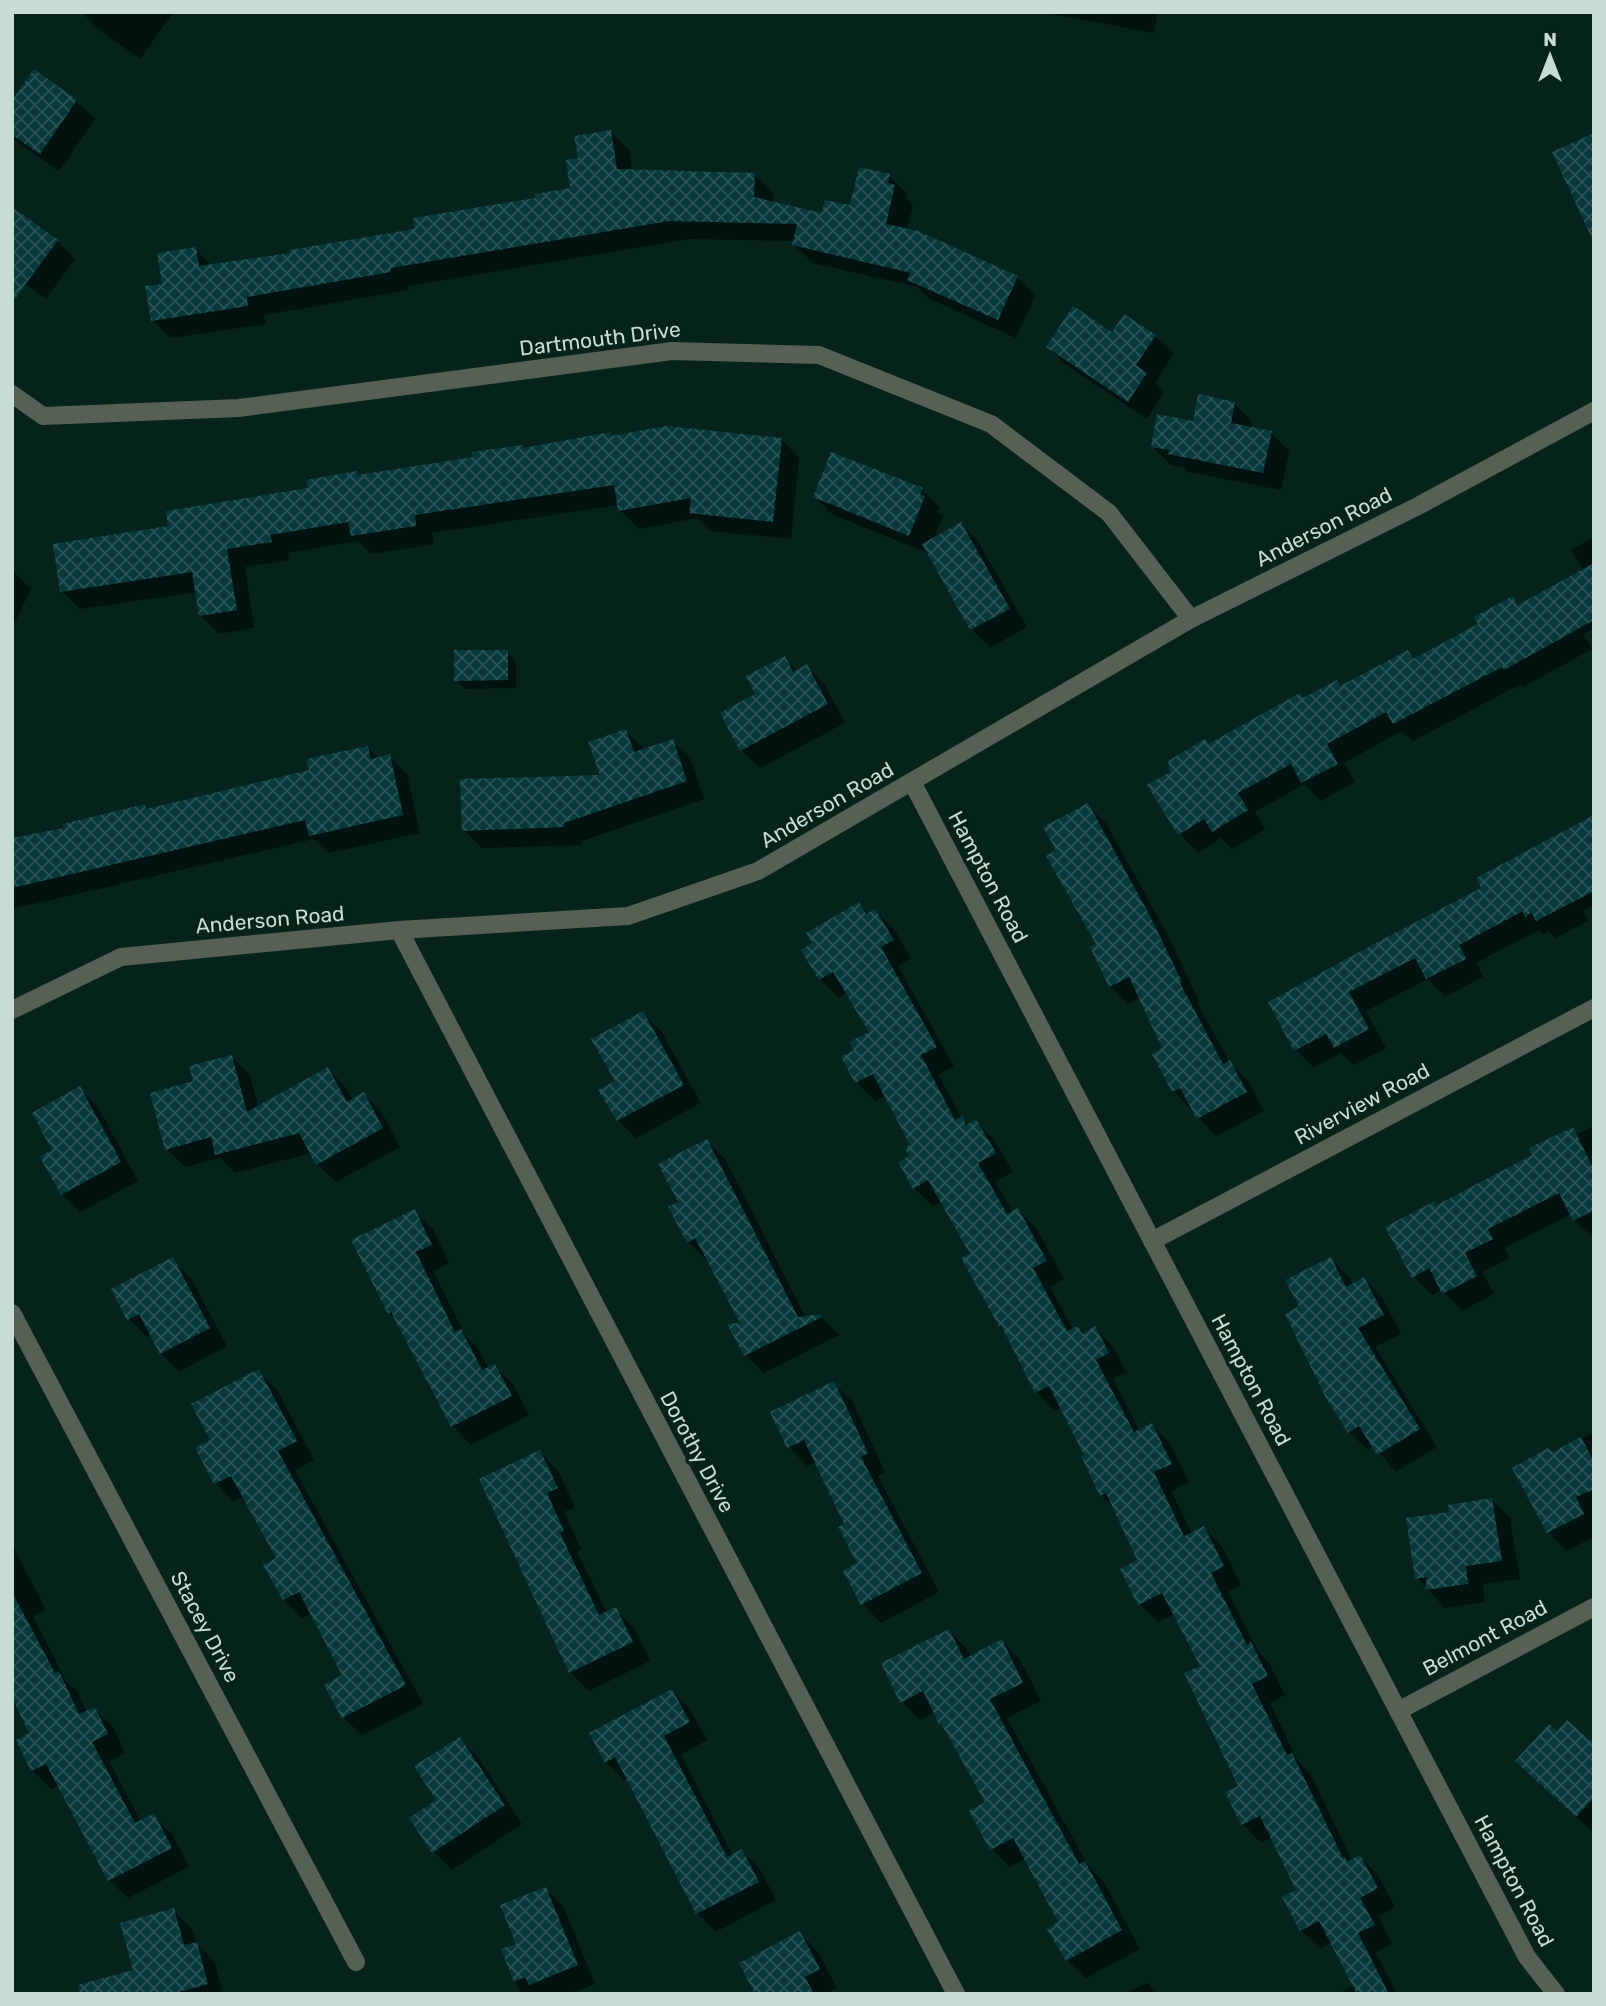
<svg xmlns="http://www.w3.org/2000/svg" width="1606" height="2006" font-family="Rubik,sans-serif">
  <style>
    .shadow { fill: #0007 }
    .building { fill: url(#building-cross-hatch) }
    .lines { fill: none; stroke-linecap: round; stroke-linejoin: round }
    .minor { stroke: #566054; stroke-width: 18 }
    .labels { text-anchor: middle; stroke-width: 7; stroke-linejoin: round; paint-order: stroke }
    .street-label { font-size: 21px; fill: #c7dcd4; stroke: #05231b }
  </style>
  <defs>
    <pattern id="building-cross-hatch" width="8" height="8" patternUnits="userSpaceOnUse" patternTransform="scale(1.75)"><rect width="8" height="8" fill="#07383c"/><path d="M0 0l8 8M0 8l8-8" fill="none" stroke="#2a5457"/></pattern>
  </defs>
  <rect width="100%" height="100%" fill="#05231b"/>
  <path class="shadow" d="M 82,12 L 174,12 L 140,59 L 98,29 Z
    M 1042,12 L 1158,12 L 1154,33 Z
    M 34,72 L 76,101 L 95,119 L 59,171 L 12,138 L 12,103 Z
    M 611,132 L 629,150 L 632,171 L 754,175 L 773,193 L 772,203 L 823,215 L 852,207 L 889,176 L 907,194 L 906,198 L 913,205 L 907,230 L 1017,277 L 1035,296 L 1016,338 L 928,298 L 917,287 L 813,263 L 794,245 L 795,241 L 689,239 L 408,286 L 409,290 L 264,315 L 266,324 L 171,338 L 152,320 L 164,285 L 195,249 L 212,266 L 292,254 L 416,230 L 537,200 L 572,190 L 580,160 Z
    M 57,241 L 75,259 L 46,299 L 12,274 Z
    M 1112,335 L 1155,336 L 1173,354 L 1155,383 L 1164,392 L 1147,419 L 1066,365 L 1048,347 Z
    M 1234,403 L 1252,422 L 1251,429 L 1271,433 L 1289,451 L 1281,490 L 1188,472 L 1183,467 L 1171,465 L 1152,446 Z
    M 610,434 L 614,437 L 781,439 L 799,458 L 791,539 L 710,531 L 697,518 L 639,529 L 620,510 L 619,505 L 432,533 L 434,544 L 371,554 L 358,541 L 288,553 L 289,560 L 245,567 L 254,628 L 219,634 L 200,615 L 197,592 L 80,609 L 62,591 L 170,528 L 310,490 L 357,473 L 360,476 L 475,459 L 522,447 L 525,450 Z
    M 922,490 L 940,508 L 938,512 L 943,516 L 933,540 L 961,524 L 979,543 L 1027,627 L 990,648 L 972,629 L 930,554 L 833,515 L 815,497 Z
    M 1594,537 L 1594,628 L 1583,634 L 1592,649 L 1523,687 L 1521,684 L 1413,741 L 1402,731 L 1344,763 L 1355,782 L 1321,801 L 1305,784 L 1255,812 L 1265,829 L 1232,849 L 1221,838 L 1198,853 L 1180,834 L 1150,786 L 1209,745 L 1336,682 L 1342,687 L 1408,652 L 1415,660 L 1480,625 L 1513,598 L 1521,606 L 1584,571 L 1571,550 Z
    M 12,570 L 31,589 L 12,628 Z
    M 507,652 L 516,661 L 516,688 L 465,689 L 456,680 Z
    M 784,658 L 798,671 L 807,667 L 825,685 L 845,723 L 760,768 L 741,750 L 757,695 Z
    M 626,731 L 644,749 L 672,741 L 691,760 L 704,799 L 582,841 L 582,845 L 482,848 L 464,830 L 602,776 Z
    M 368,748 L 379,759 L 389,756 L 407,774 L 420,833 L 328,853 L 314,839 L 12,909 L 12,840 L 66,829 L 145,806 L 148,810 L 311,772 Z
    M 1087,805 L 1106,823 L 1167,934 L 1199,1001 L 1197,1002 L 1230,1063 L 1248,1081 L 1264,1111 L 1216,1136 L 1174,1091 L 1165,1049 L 1141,998 L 1128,1004 L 1110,986 L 1099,945 L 1059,851 Z
    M 1594,816 L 1594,905 L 1583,910 L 1588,921 L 1555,938 L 1548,931 L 1544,935 L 1539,930 L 1476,963 L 1483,977 L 1445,997 L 1428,979 L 1366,1011 L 1386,1048 L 1354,1065 L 1341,1053 L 1314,1068 L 1295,1049 L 1270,1003 L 1484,889 Z
    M 859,905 L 869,915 L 875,911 L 894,929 L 911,958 L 898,966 L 954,1066 L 938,1074 L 962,1119 L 969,1126 L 976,1121 L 994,1140 L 1013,1172 L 995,1181 L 1013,1213 L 1018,1210 L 1036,1228 L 1064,1279 L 1050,1287 L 1073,1330 L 1077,1328 L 1084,1334 L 1095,1328 L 1113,1347 L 1126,1372 L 1113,1379 L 1140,1431 L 1152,1425 L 1170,1443 L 1189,1482 L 1171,1491 L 1192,1534 L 1204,1528 L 1222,1546 L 1241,1585 L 1228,1592 L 1258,1651 L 1269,1663 L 1285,1695 L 1270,1703 L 1297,1760 L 1310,1773 L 1352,1861 L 1360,1857 L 1378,1875 L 1395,1907 L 1378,1916 L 1392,1944 L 1375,1952 L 1397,1994 L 1338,1994 L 1354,1985 L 1332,1942 L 1320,1949 L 1301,1930 L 1298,1891 L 1273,1837 L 1261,1843 L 1243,1824 L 1228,1793 L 1241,1787 L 1202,1667 L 1175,1614 L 1158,1622 L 1139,1604 L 1140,1560 L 1116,1510 L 1101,1495 L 1086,1456 L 1062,1407 L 1055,1411 L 1037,1392 L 1005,1330 L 1000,1325 L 972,1254 L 942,1201 L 933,1206 L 914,1188 L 913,1146 L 886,1095 L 875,1101 L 856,1082 L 843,1057 L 856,1051 L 872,1033 L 847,992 L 839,998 L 820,979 L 803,951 Z
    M 642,1013 L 661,1031 L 701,1103 L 636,1138 L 618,1120 L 617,1082 Z
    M 232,1057 L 250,1075 L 258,1107 L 328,1069 L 346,1088 L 353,1100 L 364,1094 L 382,1113 L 400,1147 L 336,1182 L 317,1164 L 312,1153 L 235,1173 L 220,1158 L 185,1167 L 167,1149 L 195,1083 Z
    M 80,1089 L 98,1107 L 138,1181 L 80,1212 L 62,1194 L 55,1151 Z
    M 1594,1126 L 1594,1238 L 1574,1220 L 1571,1214 L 1505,1248 L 1510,1258 L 1482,1272 L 1494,1294 L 1462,1311 L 1442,1289 L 1432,1295 L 1414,1277 L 1434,1203 L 1438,1207 L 1535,1156 L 1572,1129 L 1577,1134 Z
    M 707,1141 L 725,1159 L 806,1318 L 820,1316 L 839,1335 L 764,1373 L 746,1355 L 743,1324 L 708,1259 L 706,1260 L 688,1242 L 681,1203 Z
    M 414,1211 L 433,1229 L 449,1263 L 433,1271 L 465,1335 L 479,1349 L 489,1369 L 494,1366 L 513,1384 L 529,1415 L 471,1445 L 453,1426 L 399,1322 L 389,1313 Z
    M 1331,1259 L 1349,1277 L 1353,1285 L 1364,1279 L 1382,1297 L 1401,1334 L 1375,1347 L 1437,1447 L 1396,1472 L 1374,1446 L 1368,1450 L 1349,1432 L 1301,1307 Z
    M 172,1260 L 191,1278 L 227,1346 L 179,1372 L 161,1353 L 152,1335 L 147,1337 L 129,1319 Z
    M 258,1371 L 277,1390 L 314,1460 L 295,1470 L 423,1704 L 362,1735 L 343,1717 L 345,1676 L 312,1613 L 302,1618 L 284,1599 L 278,1558 L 244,1496 L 234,1502 L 216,1483 L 198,1449 L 212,1441 Z
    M 833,1383 L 852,1401 L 885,1472 L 878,1476 L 939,1592 L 881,1623 L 863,1604 L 845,1571 L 859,1564 L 846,1525 L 816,1462 L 807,1466 L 789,1447 L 772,1413 Z
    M 1594,1432 L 1594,1537 L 1566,1551 L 1548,1532 L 1553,1454 Z
    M 540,1452 L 558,1471 L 575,1507 L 564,1512 L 581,1549 L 577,1552 L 607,1613 L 615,1609 L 634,1628 L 650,1661 L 589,1691 L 570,1672 L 481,1480 Z
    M 1492,1500 L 1510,1518 L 1520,1579 L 1483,1584 L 1485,1602 L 1445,1608 L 1417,1578 L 1451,1513 Z
    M 12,1544 L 46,1610 L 33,1616 L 66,1681 L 77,1691 L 87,1713 L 95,1709 L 113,1727 L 125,1753 L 109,1761 L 141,1822 L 153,1816 L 172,1834 L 189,1867 L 128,1898 L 109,1880 L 59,1785 L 51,1789 L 32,1770 L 32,1734 L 12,1693 Z
    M 949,1631 L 967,1649 L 971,1657 L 1002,1641 L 1020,1660 L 1041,1701 L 1007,1718 L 1087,1864 L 1103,1881 L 1140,1949 L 1086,1978 L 1067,1960 L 1060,1923 L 1026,1858 L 1010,1867 L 992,1849 L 987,1803 L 947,1729 L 935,1712 L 920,1720 L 902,1701 Z
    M 672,1691 L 690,1709 L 707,1740 L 681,1755 L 733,1856 L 742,1851 L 760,1869 L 776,1900 L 716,1932 L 697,1913 L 628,1778 L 624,1780 L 606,1762 Z
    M 1557,1733 L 1594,1746 L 1594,1833 L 1535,1779 Z
    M 460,1739 L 478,1757 L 522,1824 L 452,1870 L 433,1851 L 439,1801 Z
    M 546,1889 L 564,1908 L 595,1984 L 570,1994 L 524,1994 L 519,1989 L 503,1950 L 518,1945 Z
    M 173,1910 L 192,1929 L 196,1943 L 215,1962 L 223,1994 L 119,1994 Z
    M 800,1933 L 818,1952 L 837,1988 L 826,1994 L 757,1994 Z
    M 1148,1983 L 1159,1994 L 1124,1994 Z"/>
  <path class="building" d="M 34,69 L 77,100 L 40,154 L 12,135 L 12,100 Z
    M 611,130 L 617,169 L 755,173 L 754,197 L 822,213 L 825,200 L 850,205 L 859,167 L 890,174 L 888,183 L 895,185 L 886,224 L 918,231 L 1018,276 L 998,320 L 907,280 L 911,273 L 792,245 L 797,224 L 669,221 L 391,268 L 391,272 L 247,297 L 248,306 L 151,321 L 145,286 L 162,284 L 157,253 L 196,247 L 199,266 L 290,253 L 290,250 L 414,229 L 413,218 L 535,198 L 535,194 L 570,188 L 566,160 L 578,158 L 574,136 Z
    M 1594,133 L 1594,243 L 1552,152 Z
    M 12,207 L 58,240 L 12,303 Z
    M 1073,306 L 1112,332 L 1124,314 L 1156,335 L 1136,365 L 1147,373 L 1128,402 L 1046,347 Z
    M 1198,394 L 1235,402 L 1231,423 L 1272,431 L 1263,473 L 1168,454 L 1169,450 L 1151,447 L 1157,414 L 1193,421 Z
    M 666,426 L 782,438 L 773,522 L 689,513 L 691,498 L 618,511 L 614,485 L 415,515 L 416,526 L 351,536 L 348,522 L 270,535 L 272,542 L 227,549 L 237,610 L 199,616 L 192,572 L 60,592 L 53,544 L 168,526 L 166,511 L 308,488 L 306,480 L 357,471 L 358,475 L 473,457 L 472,452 L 523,445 L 523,448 L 611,432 L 611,436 Z
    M 831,452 L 923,488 L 920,494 L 925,496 L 909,536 L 813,497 Z
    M 961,522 L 1010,609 L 970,630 L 922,544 Z
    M 1594,563 L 1594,620 L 1504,670 L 1502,667 L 1393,724 L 1386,712 L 1327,744 L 1338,764 L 1301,783 L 1291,764 L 1238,793 L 1248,810 L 1212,832 L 1204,819 L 1178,835 L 1147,785 L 1170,772 L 1168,761 L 1205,739 L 1208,744 L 1300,693 L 1303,698 L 1337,680 L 1340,686 L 1408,650 L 1413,659 L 1478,624 L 1474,617 L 1513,596 L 1518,605 Z
    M 454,650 L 508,650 L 508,680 L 454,681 Z
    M 785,656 L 793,672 L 807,664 L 828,704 L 740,751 L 720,713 L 755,694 L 746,676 Z
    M 626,729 L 634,752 L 673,739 L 687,781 L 564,823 L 564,827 L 462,831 L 460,779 L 600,775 L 588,742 Z
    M 368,746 L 371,759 L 390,754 L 403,815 L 309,836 L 305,820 L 12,888 L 12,838 L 64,828 L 63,824 L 145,804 L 146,809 L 309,770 L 306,759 Z
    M 1088,803 L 1149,914 L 1182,982 L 1180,983 L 1223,1064 L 1230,1060 L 1247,1092 L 1197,1119 L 1180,1088 L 1172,1092 L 1152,1054 L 1162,1048 L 1129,977 L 1109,987 L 1090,947 L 1096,944 L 1046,856 L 1056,850 L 1043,827 Z
    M 1594,815 L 1594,891 L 1536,921 L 1531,912 L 1525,918 L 1523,911 L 1459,945 L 1466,959 L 1426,979 L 1415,958 L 1349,992 L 1369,1029 L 1334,1048 L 1326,1034 L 1294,1051 L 1268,1002 L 1372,945 L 1481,888 L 1476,878 Z
    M 859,902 L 866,914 L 875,909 L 894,940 L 881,947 L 937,1047 L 921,1055 L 955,1120 L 962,1116 L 966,1125 L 976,1119 L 996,1153 L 978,1163 L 1007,1214 L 1018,1208 L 1047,1261 L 1033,1268 L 1067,1331 L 1078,1326 L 1082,1334 L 1095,1326 L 1109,1353 L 1096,1360 L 1134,1432 L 1152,1423 L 1172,1464 L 1154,1472 L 1184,1536 L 1204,1526 L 1224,1566 L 1211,1573 L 1247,1645 L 1251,1642 L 1268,1676 L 1252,1684 L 1287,1755 L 1292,1753 L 1343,1858 L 1345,1857 L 1347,1862 L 1360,1855 L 1378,1888 L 1360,1898 L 1375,1925 L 1358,1933 L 1389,1994 L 1357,1994 L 1319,1921 L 1300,1931 L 1282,1897 L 1296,1890 L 1260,1816 L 1241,1825 L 1225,1792 L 1238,1786 L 1184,1673 L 1200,1666 L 1162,1593 L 1138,1605 L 1120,1569 L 1137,1560 L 1106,1493 L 1100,1496 L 1081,1456 L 1084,1455 L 1049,1386 L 1035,1393 L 1001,1325 L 999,1326 L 961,1258 L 970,1254 L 928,1180 L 913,1189 L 898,1162 L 909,1156 L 905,1148 L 910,1145 L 873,1074 L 855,1083 L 841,1057 L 854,1050 L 849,1042 L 869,1032 L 833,972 L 819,980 L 801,950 L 812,943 L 806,933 Z
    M 643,1011 L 684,1085 L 617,1121 L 598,1090 L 615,1081 L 591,1039 Z
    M 232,1055 L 247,1112 L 328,1067 L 347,1102 L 364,1092 L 383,1128 L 316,1165 L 299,1133 L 215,1155 L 211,1137 L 165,1150 L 150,1093 L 193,1081 L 189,1066 Z
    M 80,1086 L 121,1162 L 61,1195 L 40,1157 L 52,1150 L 32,1113 Z
    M 1573,1127 L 1594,1170 L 1594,1210 L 1573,1221 L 1559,1193 L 1488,1229 L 1493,1239 L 1465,1253 L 1477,1276 L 1442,1294 L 1429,1268 L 1412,1278 L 1385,1227 L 1435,1201 L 1435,1206 L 1532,1155 L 1529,1148 Z
    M 707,1139 L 798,1317 L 821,1314 L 822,1317 L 744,1356 L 727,1324 L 740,1323 L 695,1238 L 687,1243 L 668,1207 L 678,1202 L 658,1164 Z
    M 415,1209 L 432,1245 L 416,1252 L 455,1332 L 461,1329 L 482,1370 L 495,1364 L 512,1396 L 451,1427 L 391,1312 L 388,1314 L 351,1240 Z
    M 173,1257 L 210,1328 L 160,1354 L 139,1314 L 127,1320 L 111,1289 Z
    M 1331,1257 L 1346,1287 L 1364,1277 L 1384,1315 L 1358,1328 L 1420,1429 L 1377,1455 L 1359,1426 L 1348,1433 L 1326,1398 L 1285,1314 L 1299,1306 L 1285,1280 Z
    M 259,1369 L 297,1441 L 278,1451 L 406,1685 L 342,1718 L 324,1685 L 342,1675 L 299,1592 L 283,1600 L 263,1565 L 276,1558 L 231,1476 L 214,1484 L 195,1448 L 210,1440 L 191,1404 Z
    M 834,1381 L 868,1453 L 861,1457 L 922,1573 L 861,1605 L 843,1571 L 857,1563 L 838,1527 L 844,1524 L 804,1440 L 787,1448 L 770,1412 Z
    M 1581,1437 L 1594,1462 L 1594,1489 L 1576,1497 L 1584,1514 L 1547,1533 L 1512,1468 L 1548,1448 L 1553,1452 Z
    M 540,1450 L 558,1488 L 547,1493 L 564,1531 L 560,1533 L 599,1615 L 616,1607 L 633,1642 L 569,1673 L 479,1479 Z
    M 1492,1498 L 1502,1561 L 1466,1566 L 1468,1584 L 1425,1590 L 1427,1577 L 1415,1579 L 1406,1518 L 1449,1512 L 1448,1505 Z
    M 12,1592 L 55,1673 L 59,1671 L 79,1714 L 95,1707 L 108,1734 L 92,1742 L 135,1823 L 154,1813 L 172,1848 L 108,1881 L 46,1764 L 31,1771 L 16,1740 L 29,1733 L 12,1697 Z
    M 949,1629 L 964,1659 L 1002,1639 L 1023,1683 L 990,1699 L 1079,1864 L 1085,1861 L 1122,1930 L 1066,1961 L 1047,1929 L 1058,1922 L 1013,1838 L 990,1850 L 969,1811 L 985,1802 L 941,1723 L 939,1724 L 923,1691 L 900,1703 L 881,1663 Z
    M 672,1689 L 690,1722 L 664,1736 L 727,1857 L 742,1849 L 759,1882 L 696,1914 L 615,1757 L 605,1763 L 589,1733 Z
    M 1567,1720 L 1594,1744 L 1594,1797 L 1576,1817 L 1515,1761 L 1549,1724 L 1557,1731 Z
    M 460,1737 L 505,1805 L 432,1853 L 409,1818 L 436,1800 L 414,1766 Z
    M 546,1887 L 578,1965 L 529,1985 L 525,1977 L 514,1982 L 501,1949 L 516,1944 L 500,1905 Z
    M 174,1908 L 184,1945 L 197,1942 L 208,1984 L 171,1994 L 80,1994 L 78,1985 L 133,1970 L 120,1923 Z
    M 800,1931 L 820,1969 L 805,1977 L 814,1994 L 755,1994 L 739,1963 Z"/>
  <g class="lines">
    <path class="minor" d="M 12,394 L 43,416 L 239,408 L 672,351 L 819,355 L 991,424 L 1109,513 L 1191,619
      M 912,782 L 1515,1934 L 1527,1957 L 1556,1994
      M 399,930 L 956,1994
      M 12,1010 L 121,957 L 399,930 L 628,916 L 758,871 L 1191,619 L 1418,506 L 1594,411
      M 1152,1241 L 1594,1008
      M 12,1313 L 356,1962
      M 1398,1711 L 1594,1607"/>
  </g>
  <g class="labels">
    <g class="street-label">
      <text transform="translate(600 339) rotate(-7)" y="7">Dartmouth Drive</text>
      <text transform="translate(1324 527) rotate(-27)" y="7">Anderson Road</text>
      <text transform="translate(827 805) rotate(-30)" y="7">Anderson Road</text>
      <text transform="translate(988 877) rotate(62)" y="7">Hampton Road</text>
      <text transform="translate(270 920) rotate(-5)" y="7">Anderson Road</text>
      <text transform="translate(1362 1104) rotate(-28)" y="7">Riverview Road</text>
      <text transform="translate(1251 1380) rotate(62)" y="7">Hampton Road</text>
      <text transform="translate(697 1452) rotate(62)" y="7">Dorothy Drive</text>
      <text transform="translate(205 1627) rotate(62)" y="7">Stacey Drive</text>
      <text transform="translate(1485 1638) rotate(-28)" y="7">Belmont Road</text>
      <text transform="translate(1514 1881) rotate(62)" y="7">Hampton Road</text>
    </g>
  </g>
  <rect width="1606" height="2006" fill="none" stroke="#c7dcd4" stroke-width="28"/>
  <g transform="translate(1550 56)" stroke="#05231b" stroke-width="5" paint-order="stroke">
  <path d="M0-5L12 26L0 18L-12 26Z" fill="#c7dcd4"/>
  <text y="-10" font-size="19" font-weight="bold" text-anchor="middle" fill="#c7dcd4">N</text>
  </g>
</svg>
